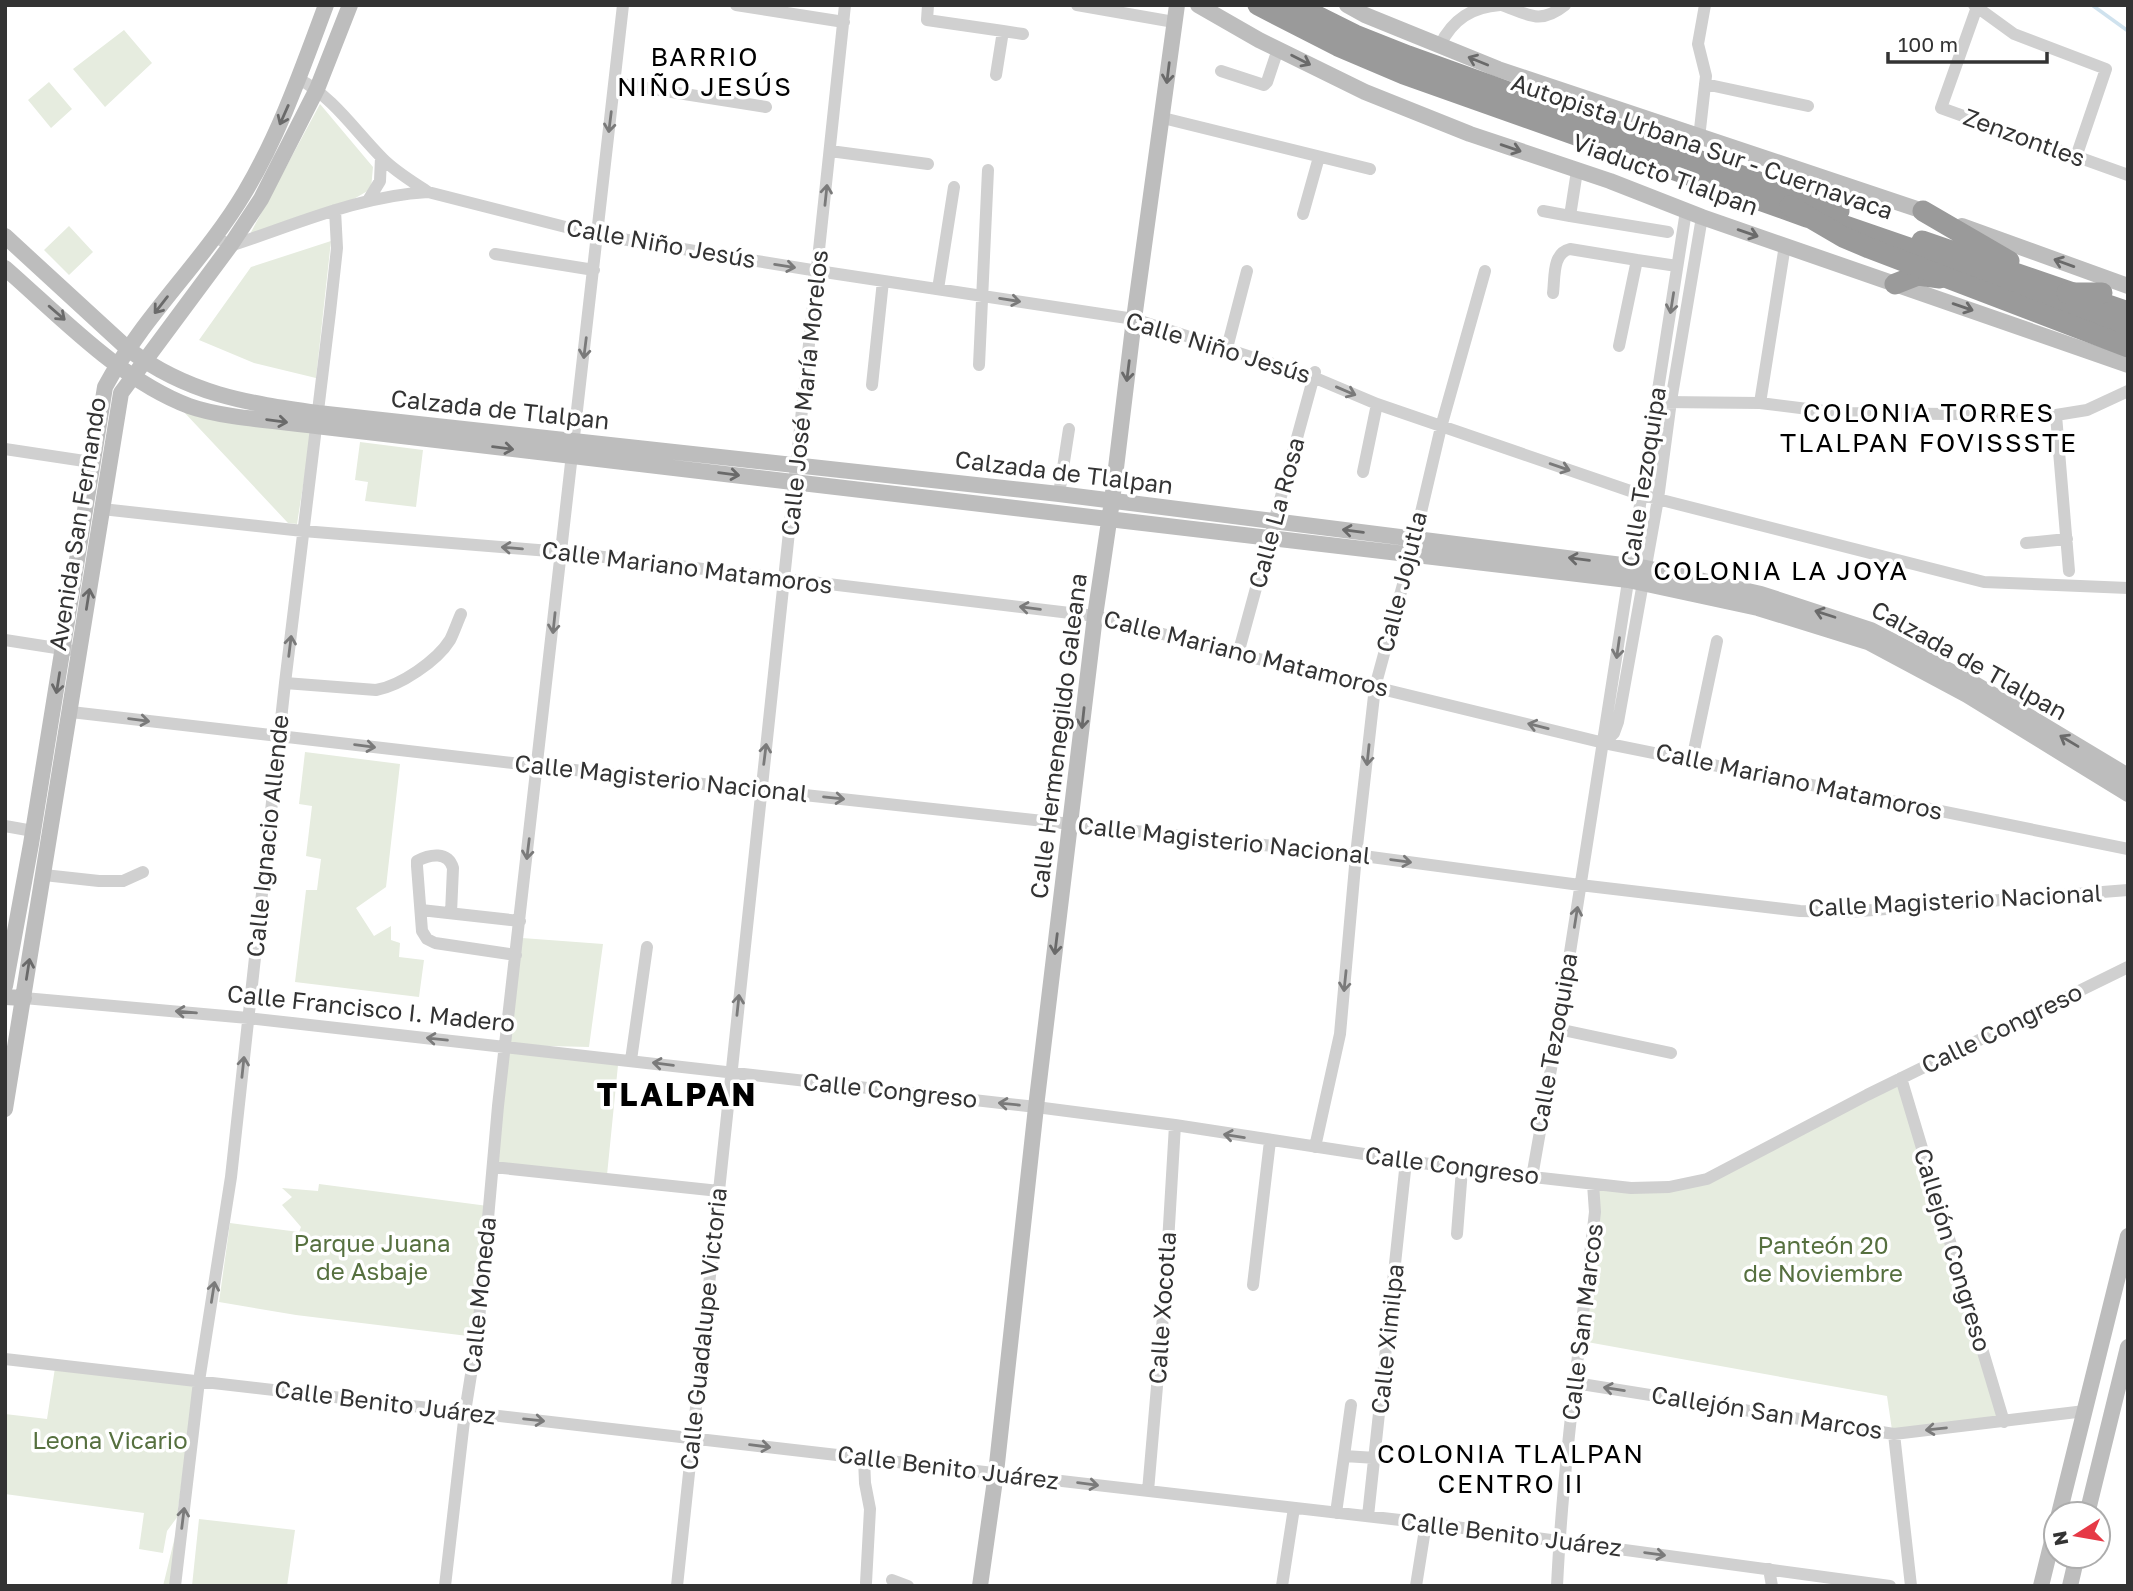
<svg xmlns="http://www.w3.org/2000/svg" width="2133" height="1591" font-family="'Golos Text',sans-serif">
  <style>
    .green { fill: #e6ecdf }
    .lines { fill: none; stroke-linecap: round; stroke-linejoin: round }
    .stream { stroke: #cfe2ee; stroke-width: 3.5 }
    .street { stroke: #d0d0d0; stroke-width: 12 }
    .secondary { stroke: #bdbdbd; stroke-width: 16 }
    .highway { stroke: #9a9a9a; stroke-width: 21 }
    .highway-bridge { stroke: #9a9a9a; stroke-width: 21 }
    .oneway { stroke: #6a6a6a }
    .oneway2 { stroke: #7a7a7a }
    .labels { text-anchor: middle; stroke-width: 7; stroke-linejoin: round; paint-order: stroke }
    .street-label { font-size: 24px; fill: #333; stroke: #fff }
    .park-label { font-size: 24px; fill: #56703f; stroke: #fff }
    .neighbourhood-label { font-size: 26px; letter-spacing: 2px; fill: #000; stroke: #fff }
    .district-label { font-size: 32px; font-weight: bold; letter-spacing: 2px; fill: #000; stroke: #fff }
  </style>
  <rect width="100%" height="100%" fill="#fff"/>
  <path class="green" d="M 124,30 L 152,63 L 105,107 L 73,69 Z
    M 49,82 L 72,109 L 51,128 L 28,100 Z
    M 320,104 L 373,167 L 371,189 L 352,200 L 250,234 Z
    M 69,226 L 93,252 L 69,275 L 44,250 Z
    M 331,241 L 316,378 L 254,363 L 199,340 L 251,267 Z
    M 183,411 L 312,429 L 297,524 L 288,523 Z
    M 360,442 L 423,450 L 416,507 L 365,501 L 368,482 L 355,480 Z
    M 305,752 L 400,764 L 386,887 L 356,908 L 374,936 L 391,926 L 391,940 L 400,943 L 399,957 L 424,960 L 419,997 L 295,982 L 306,890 L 317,890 L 321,859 L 306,856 L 312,806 L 299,804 Z
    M 522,938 L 603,944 L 589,1047 L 508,1045 Z
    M 508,1048 L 618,1065 L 607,1175 L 493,1166 Z
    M 1899,1081 L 2000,1418 L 1892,1430 L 1887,1396 L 1587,1342 L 1596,1184 L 1634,1188 L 1709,1179 Z
    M 319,1184 L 488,1206 L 476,1337 L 296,1315 L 219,1302 L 230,1223 L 299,1232 L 301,1227 L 282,1205 L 292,1197 L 282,1188 L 318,1191 Z
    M 55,1368 L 195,1384 L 178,1509 L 182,1510 L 170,1586 L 163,1586 L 181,1512 L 167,1531 L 163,1553 L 139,1549 L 144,1513 L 5,1494 L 5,1414 L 47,1419 Z
    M 199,1519 L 295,1530 L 287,1586 L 192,1586 Z"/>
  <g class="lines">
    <path class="stream" d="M 2092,5 L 2128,31"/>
    <path class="street" d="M 736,5 L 844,22
      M 928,5 L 927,20 L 1003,31 L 996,75
      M 1077,5 L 1174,22
      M 1502,5 C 1529,15 1540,25 1565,5
      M 1974,5 L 2014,34 L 2106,69 L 2076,157
      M 1977,7 L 1941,108 L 2128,175
      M 1003,31 L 1023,34
      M 1440,45 C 1453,19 1472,7 1500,5
      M 1221,71 L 1264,85 L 1267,82 L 1278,49
      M 299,79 C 334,98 355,131 383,159 C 396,172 413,182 428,192
      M 615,83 L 766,107
      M 1705,84 L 1808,106
      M 1163,118 L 1370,169
      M 1699,138 L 1706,76 L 1698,44 L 1705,5
      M 830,151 L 928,164
      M 1577,171 L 1570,216 L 1668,232
      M 369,199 L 380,181 L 381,157
      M 1543,211 L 1570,216
      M 1303,214 L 1319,157
      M 215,236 L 230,246 C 295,225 358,196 428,192 L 597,235 L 818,271 L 1134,319 L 1313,377 L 1377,404 L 1642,495 L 1984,582 L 2128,588
      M 495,254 L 594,270
      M 1637,260 L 1677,266
      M 938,289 L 954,187
      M 1553,293 C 1555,278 1552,253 1570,249 L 1637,260 L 1619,346
      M 1227,348 L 1247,271
      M 979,365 L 988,170
      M 872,385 L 883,281
      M 1664,402 L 1760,403 L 1840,413 L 2056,415 L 2087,410 L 2128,391
      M 1760,403 L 1785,245
      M 2056,415 L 2069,571
      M 5,449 L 91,462
      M 1363,472 L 1377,404
      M 1059,494 L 1069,429
      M 102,509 L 303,531 L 562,552 L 1095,616 L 1238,654 L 1604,743 L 2128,849
      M 2026,543 L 2067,539
      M 5,640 L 69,650
      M 1238,654 L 1315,372
      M 285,683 L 376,690 C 400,686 437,661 450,640 C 454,632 457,623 461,614
      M 71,712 L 538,766 L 1356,855 L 1580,885 L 1800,911 L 1848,912 L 2128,890
      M 1604,743 L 1614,733 L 1618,722 L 1658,499 L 1671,401 L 1702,217
      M 1692,760 L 1717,641
      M 5,826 L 33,831
      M 44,875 L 99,881 L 123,881 L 143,872
      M 421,910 L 520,921
      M 451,913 L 453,868 C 448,851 430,854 417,861 L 417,866 L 422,931 L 427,939 L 435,943 L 516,955
      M 24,998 L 248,1018 L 1036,1107 L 1175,1125 L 1462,1169 L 1631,1188 L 1669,1187 L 1707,1179 L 1867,1095 L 2128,967
      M 1558,1029 L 1671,1053
      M 631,1060 L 647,947
      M 1901,1078 L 2004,1422
      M 1315,1147 L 1340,1034 L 1356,855 L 1375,687 L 1411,555 L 1441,427 L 1485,271
      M 493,1167 L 719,1191
      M 1532,1177 L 1558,1029 L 1686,211
      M 1457,1234 L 1462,1169
      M 1253,1285 L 1270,1141
      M 5,1359 L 1426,1523 L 1890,1586
      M 1575,1383 L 1894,1434 L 2085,1411
      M 1894,1434 L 1911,1586
      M 1344,1456 L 1351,1405
      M 864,1458 L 865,1483 L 870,1509 L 866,1583
      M 1148,1491 L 1165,1293 L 1175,1125
      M 1336,1513 L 1344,1456 L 1376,1458
      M 1368,1516 L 1406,1161
      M 1769,1569 L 1772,1586
      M 892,1580 L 908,1586
      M 175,1586 L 199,1381 L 231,1177 L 285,683 L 330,312 L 337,248 L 335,210
      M 445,1586 L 465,1412 L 478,1331 L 498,1106 L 623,5
      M 677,1586 L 845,5
      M 1282,1586 L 1294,1508
      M 1416,1586 L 1426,1523
      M 1557,1586 C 1563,1461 1581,1336 1595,1212 L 1593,1184"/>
    <path class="secondary" d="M 1198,5 L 1259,40 L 1365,92 L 1470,134 L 1610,181 L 1702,217 L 2128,365
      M 1347,5 L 1365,15 L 1498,69 L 1932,214
      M 1962,226 L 2128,286
      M 5,236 L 128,349 C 188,394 246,403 318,413 L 1059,494 L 1646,568 L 1761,594 L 1871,630 L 1975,684 L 2128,776
      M 5,268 C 60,316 120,380 189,406 C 222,418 279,421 316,426 L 1628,580 L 1758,608 L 1868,642 L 1967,695 L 2128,794
      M 5,986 L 31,844 L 105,387 C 143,316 204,261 245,192 C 280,133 302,69 326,5
      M 5,997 L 24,998
      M 5,1109 L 121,393 L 230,246 L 261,199 L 317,89 L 350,5
      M 2059,1514 L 2128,1236
      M 2087,1514 L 2128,1347
      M 980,1586 L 996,1473 L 1036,1107 L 1095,616 L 1112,501 L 1134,319 L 1177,5
      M 2041,1586 L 2056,1525
      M 2070,1586 L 2077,1556"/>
    <path class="highway" d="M 1258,5 L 1338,46 L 1404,74 L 1807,217
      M 1295,5 L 1355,35 L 1408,56 L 1839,211
      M 1923,211 L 2009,261
      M 1816,216 L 1935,257
      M 1922,241 L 2128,312
      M 1920,257 L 2128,329
      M 1895,284 L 1918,275 L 1940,278"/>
    <path class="highway-bridge" d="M 1790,206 L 1843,237 L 1869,248 L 2128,347
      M 2067,293 L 2102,293"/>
  </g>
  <defs><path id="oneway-shaft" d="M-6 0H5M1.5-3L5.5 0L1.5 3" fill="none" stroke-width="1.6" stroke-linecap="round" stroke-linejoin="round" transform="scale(1.75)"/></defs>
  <g class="oneway">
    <use href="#oneway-shaft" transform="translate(1301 60) rotate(27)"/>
    <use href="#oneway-shaft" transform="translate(1478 61) rotate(-158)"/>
    <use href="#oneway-shaft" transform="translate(1168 73) rotate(97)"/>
    <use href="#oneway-shaft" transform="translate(284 115) rotate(114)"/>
    <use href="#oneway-shaft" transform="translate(1511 148) rotate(19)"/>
    <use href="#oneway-shaft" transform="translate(1748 233) rotate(19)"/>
    <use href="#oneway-shaft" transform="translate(2064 263) rotate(-160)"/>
    <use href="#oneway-shaft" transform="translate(161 305) rotate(128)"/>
    <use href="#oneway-shaft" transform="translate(1963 307) rotate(19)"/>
    <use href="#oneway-shaft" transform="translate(57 313) rotate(41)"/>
    <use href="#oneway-shaft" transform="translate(1128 371) rotate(97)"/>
    <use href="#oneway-shaft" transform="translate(277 421) rotate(8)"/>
    <use href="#oneway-shaft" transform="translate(503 448) rotate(7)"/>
    <use href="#oneway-shaft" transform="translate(729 474) rotate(7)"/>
    <use href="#oneway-shaft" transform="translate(1353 531) rotate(-173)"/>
    <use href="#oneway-shaft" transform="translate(1579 559) rotate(-173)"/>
    <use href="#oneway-shaft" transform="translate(88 599) rotate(-81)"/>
    <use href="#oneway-shaft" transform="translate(1825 614) rotate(-162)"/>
    <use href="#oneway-shaft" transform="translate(58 683) rotate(99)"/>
    <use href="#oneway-shaft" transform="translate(1083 718) rotate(96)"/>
    <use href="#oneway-shaft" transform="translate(2069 741) rotate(-149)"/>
    <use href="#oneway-shaft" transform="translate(1056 944) rotate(97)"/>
    <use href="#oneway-shaft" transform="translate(28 969) rotate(-81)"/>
  </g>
  <g class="oneway2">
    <use href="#oneway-shaft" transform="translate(610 122) rotate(97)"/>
    <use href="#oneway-shaft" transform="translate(826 195) rotate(-84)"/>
    <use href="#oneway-shaft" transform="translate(785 266) rotate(9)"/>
    <use href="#oneway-shaft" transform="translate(1010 300) rotate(9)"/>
    <use href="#oneway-shaft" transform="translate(1672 303) rotate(99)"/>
    <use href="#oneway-shaft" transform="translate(585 348) rotate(97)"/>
    <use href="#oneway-shaft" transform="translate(1346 391) rotate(23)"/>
    <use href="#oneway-shaft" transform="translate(1560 467) rotate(19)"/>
    <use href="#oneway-shaft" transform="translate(512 548) rotate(-175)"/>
    <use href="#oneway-shaft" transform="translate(1030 608) rotate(-173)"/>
    <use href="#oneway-shaft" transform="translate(554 623) rotate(96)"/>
    <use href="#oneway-shaft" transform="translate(290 646) rotate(-83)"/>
    <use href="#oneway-shaft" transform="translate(1618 648) rotate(98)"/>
    <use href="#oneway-shaft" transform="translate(139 720) rotate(7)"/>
    <use href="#oneway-shaft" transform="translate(1538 726) rotate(-166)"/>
    <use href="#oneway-shaft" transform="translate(365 746) rotate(7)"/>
    <use href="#oneway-shaft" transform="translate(765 754) rotate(-83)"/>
    <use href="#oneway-shaft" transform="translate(1368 755) rotate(96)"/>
    <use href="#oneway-shaft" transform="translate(834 798) rotate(6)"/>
    <use href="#oneway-shaft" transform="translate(528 849) rotate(97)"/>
    <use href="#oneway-shaft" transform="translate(1401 861) rotate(8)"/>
    <use href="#oneway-shaft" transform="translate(1576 917) rotate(-81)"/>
    <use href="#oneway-shaft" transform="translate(1345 981) rotate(96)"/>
    <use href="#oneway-shaft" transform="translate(738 1005) rotate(-84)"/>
    <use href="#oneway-shaft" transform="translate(186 1012) rotate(-175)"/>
    <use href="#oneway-shaft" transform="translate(437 1039) rotate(-174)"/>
    <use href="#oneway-shaft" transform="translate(663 1064) rotate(-173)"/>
    <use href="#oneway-shaft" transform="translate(243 1067) rotate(-84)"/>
    <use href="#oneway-shaft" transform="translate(1009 1104) rotate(-174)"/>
    <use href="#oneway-shaft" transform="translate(1234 1136) rotate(-171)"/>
    <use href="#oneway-shaft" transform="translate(213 1292) rotate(-81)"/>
    <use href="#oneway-shaft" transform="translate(1614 1389) rotate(-171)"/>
    <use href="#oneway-shaft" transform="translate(534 1420) rotate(6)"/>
    <use href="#oneway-shaft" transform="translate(1936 1429) rotate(174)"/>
    <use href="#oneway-shaft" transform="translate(760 1446) rotate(7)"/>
    <use href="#oneway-shaft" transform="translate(1088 1484) rotate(7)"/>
    <use href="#oneway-shaft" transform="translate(183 1518) rotate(-83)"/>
    <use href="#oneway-shaft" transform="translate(1655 1554) rotate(8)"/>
  </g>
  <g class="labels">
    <g class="street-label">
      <text transform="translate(2024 138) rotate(20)" y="8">Zenzontles</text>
      <text transform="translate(1702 147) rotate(19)" y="8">Autopista Urbana Sur - Cuernavaca</text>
      <text transform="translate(1665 175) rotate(20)" y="8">Viaducto Tlalpan</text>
      <text transform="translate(661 244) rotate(10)" y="8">Calle Niño Jesús</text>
      <text transform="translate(1218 348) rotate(17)" y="8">Calle Niño Jesús</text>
      <text transform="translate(805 393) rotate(-84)" y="8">Calle José María Morelos</text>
      <text transform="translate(500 410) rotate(6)" y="8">Calzada de Tlalpan</text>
      <text transform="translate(1064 473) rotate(7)" y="8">Calzada de Tlalpan</text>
      <text transform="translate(1644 477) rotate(-81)" y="8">Calle Tezoquipa</text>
      <text transform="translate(1277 513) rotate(-75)" y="8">Calle La Rosa</text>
      <text transform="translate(78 524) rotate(-81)" y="8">Avenida San Fernando</text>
      <text transform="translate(687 568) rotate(7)" y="8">Calle Mariano Matamoros</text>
      <text transform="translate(1402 582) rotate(-76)" y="8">Calle Jojutla</text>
      <text transform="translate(1246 654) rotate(14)" y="8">Calle Mariano Matamoros</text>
      <text transform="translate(1969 661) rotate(29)" y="8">Calzada de Tlalpan</text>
      <text transform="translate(1059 736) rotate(-83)" y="8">Calle Hermenegildo Galeana</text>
      <text transform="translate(661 779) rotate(6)" y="8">Calle Magisterio Nacional</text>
      <text transform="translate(1799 782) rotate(12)" y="8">Calle Mariano Matamoros</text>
      <text transform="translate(268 836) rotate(-84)" y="8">Calle Ignacio Allende</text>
      <text transform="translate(1224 841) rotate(6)" y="8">Calle Magisterio Nacional</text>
      <text transform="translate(1955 901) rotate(-3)" y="8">Calle Magisterio Nacional</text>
      <text transform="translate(371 1009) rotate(6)" y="8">Calle Francisco I. Madero</text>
      <text transform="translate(2002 1029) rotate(-26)" y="8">Calle Congreso</text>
      <text transform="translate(1554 1043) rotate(-80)" y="8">Calle Tezoquipa</text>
      <text transform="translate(890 1091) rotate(6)" y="8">Calle Congreso</text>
      <text transform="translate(1452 1166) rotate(7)" y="8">Calle Congreso</text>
      <text transform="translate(1952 1250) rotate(73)" y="8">Callejón Congreso</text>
      <text transform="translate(480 1295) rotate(-84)" y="8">Calle Moneda</text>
      <text transform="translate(1163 1308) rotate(-86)" y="8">Calle Xocotla</text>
      <text transform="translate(1583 1322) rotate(-83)" y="8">Calle San Marcos</text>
      <text transform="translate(704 1329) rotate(-84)" y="8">Calle Guadalupe Victoria</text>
      <text transform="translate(1388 1339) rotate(-84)" y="8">Calle Ximilpa</text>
      <text transform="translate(385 1403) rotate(7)" y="8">Calle Benito Juárez</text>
      <text transform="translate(1767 1413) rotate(9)" y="8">Callejón San Marcos</text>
      <text transform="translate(948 1468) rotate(7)" y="8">Calle Benito Juárez</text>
      <text transform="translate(1511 1535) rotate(7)" y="8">Calle Benito Juárez</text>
    </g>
    <g class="park-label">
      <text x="372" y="1252">Parque Juana<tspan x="372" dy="28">de Asbaje</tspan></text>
      <text x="1823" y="1254">Panteón 20<tspan x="1823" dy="28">de Noviembre</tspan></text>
      <text x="110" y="1449">Leona Vicario</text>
    </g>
    <g class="neighbourhood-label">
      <text x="705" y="66">BARRIO<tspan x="705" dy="30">NIÑO JESÚS</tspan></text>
      <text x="1929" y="422">COLONIA TORRES<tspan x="1929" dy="30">TLALPAN FOVISSSTE</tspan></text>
      <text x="1781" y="580">COLONIA LA JOYA</text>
      <text x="1511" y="1463">COLONIA TLALPAN<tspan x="1511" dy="30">CENTRO II</tspan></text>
    </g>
    <g class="district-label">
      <text x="677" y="1106">TLALPAN</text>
    </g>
  </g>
  <rect width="2133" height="1591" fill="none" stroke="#333333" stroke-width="14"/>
  <g transform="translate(2077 1535) rotate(259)"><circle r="33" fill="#ffffff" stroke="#adadad" stroke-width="2"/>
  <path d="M0-5L12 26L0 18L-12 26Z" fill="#e63946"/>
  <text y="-10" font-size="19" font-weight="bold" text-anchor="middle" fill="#333333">N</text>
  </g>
  <path d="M1888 52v10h159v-10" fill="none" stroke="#333333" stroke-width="3.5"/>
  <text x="1898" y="52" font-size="21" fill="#333333" stroke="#ffffff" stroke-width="5" paint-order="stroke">100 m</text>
</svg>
